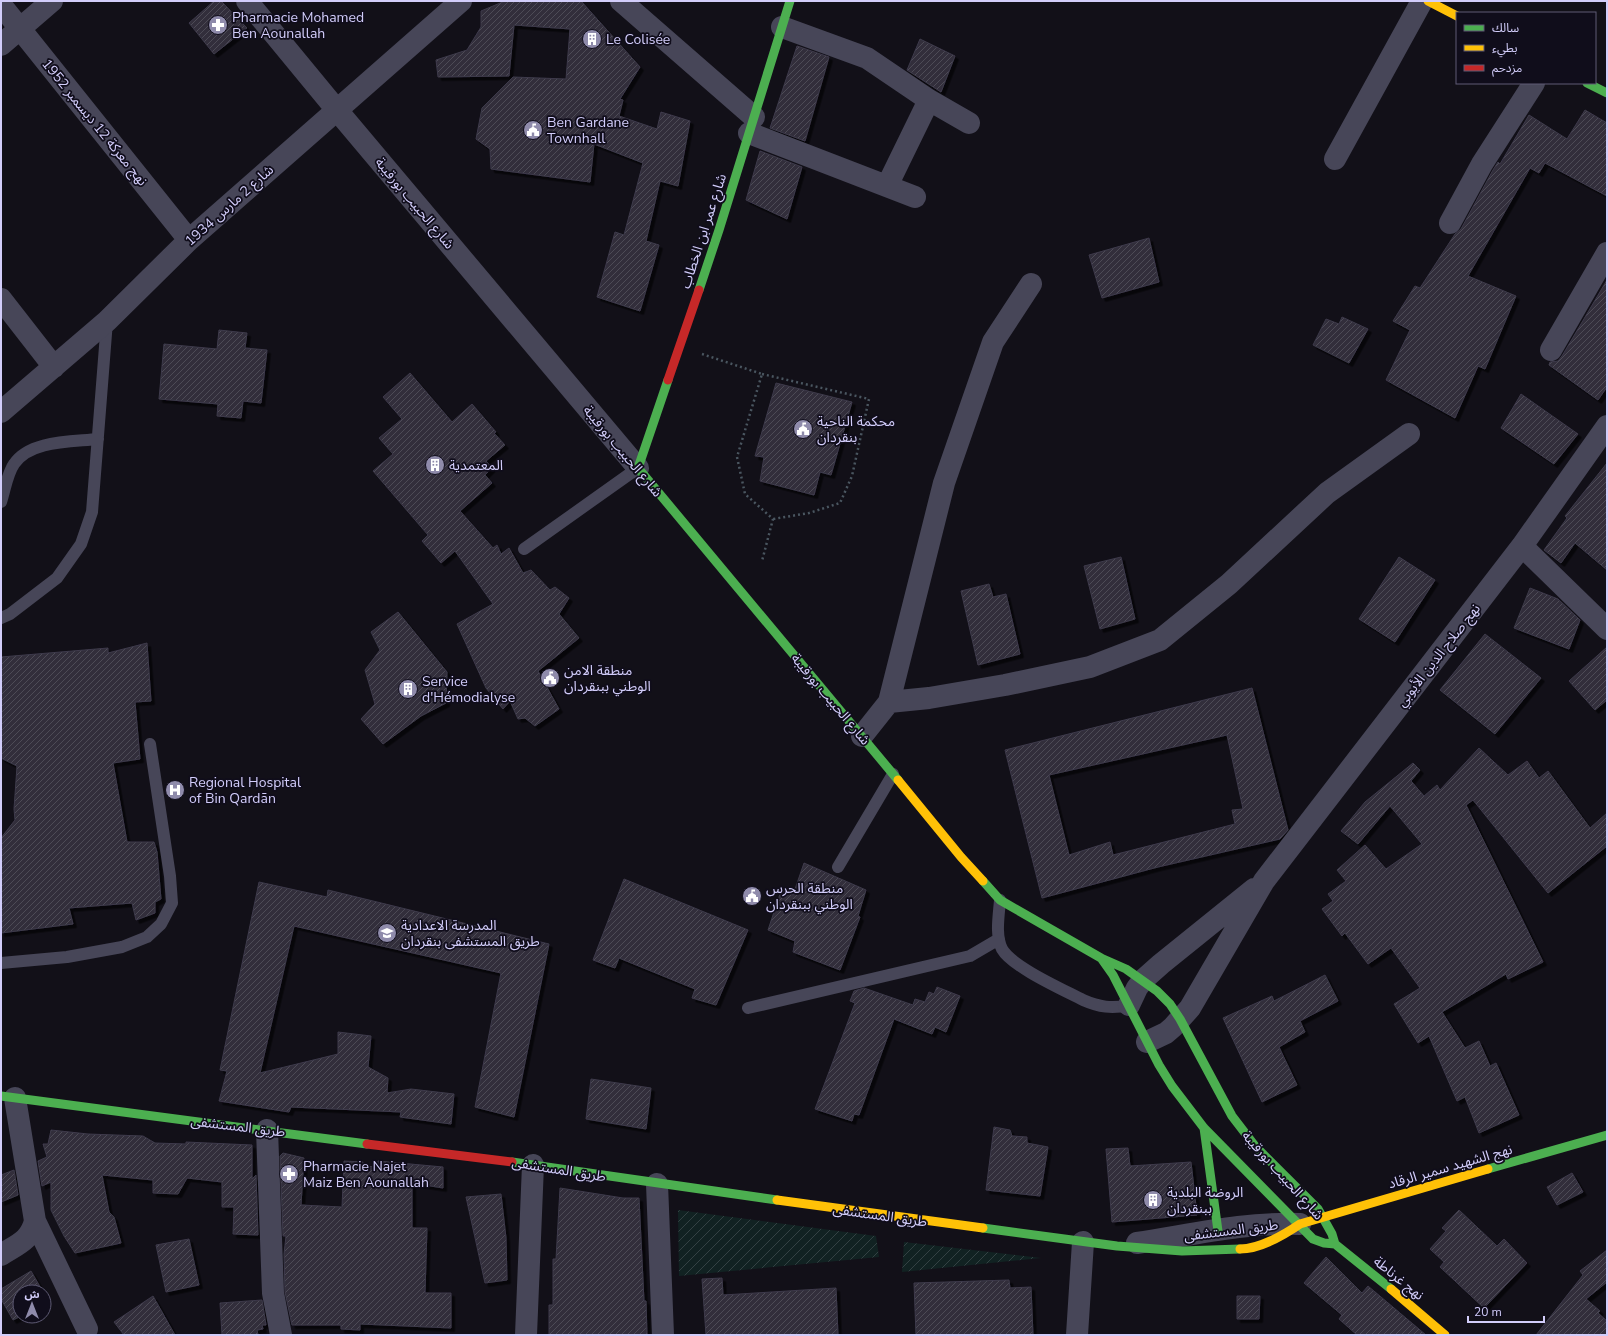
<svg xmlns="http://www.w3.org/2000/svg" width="1608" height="1336" font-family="'Nunito Sans','Noto Sans Arabic',sans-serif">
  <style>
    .garden { fill: url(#garden-furrows) }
    .building { fill: url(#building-hatch); stroke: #3e3a4b; fill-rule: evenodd; filter: url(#shadow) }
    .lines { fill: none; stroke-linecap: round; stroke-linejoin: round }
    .path { stroke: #4a5660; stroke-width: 2.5; stroke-dasharray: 2 3; stroke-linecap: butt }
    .lane { stroke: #474658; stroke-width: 12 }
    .street { stroke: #474658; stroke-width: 22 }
    .fast { stroke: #4caf50; stroke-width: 9 }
    .slow { stroke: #ffc107; stroke-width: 9 }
    .jam { stroke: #c62828; stroke-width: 9 }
    .labels { text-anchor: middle; stroke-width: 3.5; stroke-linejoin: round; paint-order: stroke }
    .poi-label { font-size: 14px; fill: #d2cdfa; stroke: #100d1b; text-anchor: start }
    .street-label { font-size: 14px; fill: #d2cdfa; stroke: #100d1b }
  </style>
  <defs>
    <pattern id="garden-furrows" width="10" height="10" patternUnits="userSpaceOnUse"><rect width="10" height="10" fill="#122"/><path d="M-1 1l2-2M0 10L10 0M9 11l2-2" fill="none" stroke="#334143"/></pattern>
    <pattern id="building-hatch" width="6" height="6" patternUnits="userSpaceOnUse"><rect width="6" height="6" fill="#302e3a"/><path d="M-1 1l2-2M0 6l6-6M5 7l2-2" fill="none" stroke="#4d4b57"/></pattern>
    <filter id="shadow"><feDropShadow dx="3.5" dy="3.5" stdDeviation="0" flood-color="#0009"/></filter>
  </defs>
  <rect width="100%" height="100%" fill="#121018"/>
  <path class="garden" d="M 678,1210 L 876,1236 L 879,1257 L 679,1276 Z
    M 904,1242 L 1041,1258 L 902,1272 Z"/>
  <path class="building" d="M 214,1 L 221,1 L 247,28 L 214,54 L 189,23 Z
    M 505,1 L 581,1 L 640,67 L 620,99 L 623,100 L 619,116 L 657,129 L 661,112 L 690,121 L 678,186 L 660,181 L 646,241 L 659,245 L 640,311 L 597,297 L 615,232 L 624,235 L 643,163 L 594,144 L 590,182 L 491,169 L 490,149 L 476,139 L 482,108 L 513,77 L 566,79 L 570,29 L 514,25 L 509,76 L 438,77 L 436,60 L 467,50 L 481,27 L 481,11 Z
    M 920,39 L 955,56 L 941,92 L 907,70 Z
    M 797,46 L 829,57 L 805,141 L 770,128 Z
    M 1585,110 L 1607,123 L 1607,196 L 1545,163 L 1539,173 L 1530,168 L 1468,276 L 1516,296 L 1485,369 L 1478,366 L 1455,418 L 1386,380 L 1410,330 L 1393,321 L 1415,286 L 1420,288 L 1455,234 L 1461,229 L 1493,170 L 1498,162 L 1500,164 L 1529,115 L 1567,139 Z
    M 760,151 L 802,167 L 787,219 L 746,200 Z
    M 1149,238 L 1159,282 L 1102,298 L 1089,255 Z
    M 1607,280 L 1607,387 L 1598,400 L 1549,365 L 1550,362 L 1558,361 L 1562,356 Z
    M 1342,317 L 1368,329 L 1349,363 L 1313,345 L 1326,319 L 1339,324 Z
    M 219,330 L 247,333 L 245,348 L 267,350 L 261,403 L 243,401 L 241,418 L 217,416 L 218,404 L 159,399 L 164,344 L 217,349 Z
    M 410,373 L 452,422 L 472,404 L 496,432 L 494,433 L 505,445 L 486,461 L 492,468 L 485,475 L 492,483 L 460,511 L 493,548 L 497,545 L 501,554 L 509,548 L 523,573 L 531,570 L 550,590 L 555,587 L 569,598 L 559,614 L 579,638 L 538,671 L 559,709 L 535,726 L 525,718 L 518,719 L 510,701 L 503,709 L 486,688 L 457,624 L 493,604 L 455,551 L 441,563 L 422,541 L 428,535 L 373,471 L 393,454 L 379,438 L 402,419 L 383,397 Z
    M 776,383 L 852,402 L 831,475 L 820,472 L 814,495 L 760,481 L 764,457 L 755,456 Z
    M 1521,394 L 1578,434 L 1554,464 L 1501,428 Z
    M 1607,463 L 1607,570 L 1575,543 L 1561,563 L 1544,550 L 1567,518 L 1565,516 Z
    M 1121,557 L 1135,619 L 1100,629 L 1084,566 Z
    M 1399,557 L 1435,580 L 1395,642 L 1359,619 Z
    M 989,584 L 993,597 L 1006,594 L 1020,654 L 978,665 L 961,591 Z
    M 1530,588 L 1558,599 L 1580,620 L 1569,649 L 1514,628 Z
    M 398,612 L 447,672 L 446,703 L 421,716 L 383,744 L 361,719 L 375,704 L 365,670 L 380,650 L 371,632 Z
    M 1485,634 L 1541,678 L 1495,734 L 1440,690 Z
    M 147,643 L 151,701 L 135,702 L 140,759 L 113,763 L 127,842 L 154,842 L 157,852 L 161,899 L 155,902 L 155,913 L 136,920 L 132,903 L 69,908 L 73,924 L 1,933 L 1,838 L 15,820 L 14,809 L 17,766 L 1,758 L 1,657 L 108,648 L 108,653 Z
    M 1607,647 L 1607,700 L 1595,710 L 1569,681 Z
    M 1252,688 L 1288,830 L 1280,839 L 1158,867 L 1042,898 L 1005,750 ZM 1227,735 L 1243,809 L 1232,810 L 1235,824 L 1113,855 L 1110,842 L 1069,855 L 1049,775 Z
    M 1479,748 L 1508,775 L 1527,761 L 1539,778 L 1548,771 L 1590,828 L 1607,813 L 1607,846 L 1548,893 L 1473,800 L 1466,805 L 1543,962 L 1508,979 L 1506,974 L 1442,1012 L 1465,1048 L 1479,1041 L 1490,1066 L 1496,1063 L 1519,1115 L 1479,1133 L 1465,1097 L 1457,1101 L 1429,1036 L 1418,1043 L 1394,1004 L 1420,988 L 1391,948 L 1368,964 L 1345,933 L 1342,936 L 1322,909 L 1333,901 L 1328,894 L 1346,881 L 1337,870 L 1365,845 L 1386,869 L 1422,844 L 1390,806 L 1358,844 L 1341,831 L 1365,802 L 1413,763 L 1420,770 L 1411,781 L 1424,796 L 1437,785 L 1440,790 Z
    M 804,863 L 866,890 L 858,916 L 860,917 L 840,970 L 793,952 L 795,941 L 768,930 L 781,891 L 793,895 Z
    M 624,879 L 748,930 L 716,1005 L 692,998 L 695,989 L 619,958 L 615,968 L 593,960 Z
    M 259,882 L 327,897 L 328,890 L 549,944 L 514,1117 L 475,1107 L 501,973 L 294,926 L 260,1073 L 338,1054 L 338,1032 L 371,1036 L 368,1067 L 388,1078 L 387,1093 L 411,1089 L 454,1094 L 451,1124 L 400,1117 L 401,1112 L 291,1107 L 289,1112 L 219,1101 L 227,1071 L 220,1070 Z
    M 1325,975 L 1338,1001 L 1300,1021 L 1305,1032 L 1279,1047 L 1297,1085 L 1262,1102 L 1223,1018 L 1272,996 L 1274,1001 Z
    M 937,987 L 960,996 L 946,1032 L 935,1027 L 932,1034 L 894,1019 L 859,1115 L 854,1114 L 852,1121 L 815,1109 L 855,1003 L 850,1001 L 854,991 L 864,988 L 913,1005 L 915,999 L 925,1002 L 929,992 L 934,994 Z
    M 591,1079 L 651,1088 L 646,1129 L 586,1119 Z
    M 994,1127 L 1010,1130 L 1012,1136 L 1027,1137 L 1027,1143 L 1048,1147 L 1040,1196 L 986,1190 Z
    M 51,1130 L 88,1134 L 143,1136 L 155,1143 L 186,1144 L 186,1142 L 252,1145 L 252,1179 L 256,1175 L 258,1235 L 233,1234 L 234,1207 L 222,1207 L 222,1182 L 187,1178 L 178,1194 L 153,1193 L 153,1180 L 102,1175 L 109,1212 L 114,1217 L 121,1243 L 75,1253 L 64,1236 L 51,1210 L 51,1182 L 42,1186 L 38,1161 L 47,1157 L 43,1144 L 48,1144 Z
    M 1128,1148 L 1130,1166 L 1191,1162 L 1197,1215 L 1112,1222 L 1106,1149 Z
    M 283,1153 L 304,1158 L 301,1205 L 342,1207 L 344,1161 L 363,1162 L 363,1166 L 377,1167 L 378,1161 L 443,1167 L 443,1188 L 412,1183 L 412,1228 L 427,1228 L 425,1293 L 451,1293 L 451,1328 L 360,1324 L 360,1330 L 341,1329 L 341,1325 L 292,1325 L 285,1292 L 284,1254 L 286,1236 L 283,1236 L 280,1156 Z
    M 14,1170 L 18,1195 L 1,1202 L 1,1175 Z
    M 1572,1173 L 1583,1192 L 1557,1205 L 1547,1187 Z
    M 560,1188 L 623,1198 L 639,1198 L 644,1301 L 646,1301 L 647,1335 L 549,1335 L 549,1305 L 553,1305 L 553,1259 L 556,1259 Z
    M 501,1194 L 506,1238 L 507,1280 L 485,1283 L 466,1197 Z
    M 1459,1210 L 1497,1246 L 1504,1239 L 1527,1263 L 1484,1308 L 1440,1267 L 1444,1262 L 1430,1249 L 1446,1231 L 1442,1228 Z
    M 189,1239 L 199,1285 L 166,1292 L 156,1245 Z
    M 1607,1250 L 1607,1282 L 1586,1299 L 1600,1311 L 1598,1313 L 1607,1321 L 1607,1335 L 1536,1335 L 1583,1275 L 1580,1271 Z
    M 1326,1257 L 1362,1293 L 1368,1286 L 1426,1335 L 1357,1335 L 1339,1319 L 1342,1315 L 1304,1283 Z
    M 31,1271 L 43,1292 L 20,1292 L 21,1316 L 13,1320 L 1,1299 L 1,1289 Z
    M 722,1278 L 723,1295 L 836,1288 L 838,1335 L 706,1335 L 702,1279 Z
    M 1009,1280 L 1010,1288 L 1031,1287 L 1033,1335 L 916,1335 L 914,1283 Z
    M 153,1296 L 175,1335 L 124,1335 L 114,1322 Z
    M 1237,1296 L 1260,1296 L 1259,1319 L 1237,1319 Z
    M 262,1300 L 266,1325 L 262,1325 L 263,1329 L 257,1330 L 258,1335 L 222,1335 L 220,1303 Z"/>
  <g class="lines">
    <path class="path" d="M 702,354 L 762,374 L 737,457 L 745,494 L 773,519 L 762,561
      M 762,374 L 869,399 L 852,476 L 840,503 L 809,513 L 773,519"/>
    <path class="lane" d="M 1,502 C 5,490 7,474 14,464 C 30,440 72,442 98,439
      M 524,549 L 638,468
      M 1,618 L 10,614 L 57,578 L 81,544 L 92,512 L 107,321
      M 838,867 L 893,774
      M 1000,900 C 999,915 995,935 1002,949 C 1012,967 1064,990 1083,1000 C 1099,1007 1112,1009 1129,1005
      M 1,963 L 67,957 L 122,947 L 147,937 L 161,924 L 172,903 L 170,876 L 150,744
      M 748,1008 L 970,956 L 999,939"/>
    <path class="street" d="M 247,1 L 336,109 L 638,468
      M 621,1 L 754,117
      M 1,5 L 189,240
      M 782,27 L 867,58 L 929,100 L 969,123
      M 1,45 L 52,1
      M 749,133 L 915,197
      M 1335,159 L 1422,1
      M 887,186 L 929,100
      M 1450,223 L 1482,164 L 1534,83
      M 1,299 L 54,367
      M 1551,350 L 1607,253
      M 1,412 L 107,321 L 189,240 L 461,1
      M 1522,546 L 1607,629
      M 889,702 L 944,483 L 993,342 L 1031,284
      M 862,736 L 889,702 L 929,698 L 1005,685 L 1090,667 L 1160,640 L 1229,584 L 1327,493 L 1409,434
      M 1129,1005 L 1137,988 L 1143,980 L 1161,964 L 1254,889
      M 1147,1042 L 1166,1033 L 1173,1027 L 1190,1008 L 1264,881 L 1522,546 L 1607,426
      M 267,1130 L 273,1293 L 281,1335
      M 657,1184 L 663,1335
      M 35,1221 L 87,1329
      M 1137,1243 C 1191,1235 1245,1222 1300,1224
      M 1,1255 C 18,1244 30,1241 35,1221 L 15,1098
      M 526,1335 L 533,1165
      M 1077,1335 L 1083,1242"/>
    <path class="fast" d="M 1587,83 L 1607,93
      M 699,290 L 719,230 L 790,1
      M 668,380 L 638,468 L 898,780
      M 983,881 L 1000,900 L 1101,958 L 1126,969 L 1157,991 L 1170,1004 L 1180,1019 L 1232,1116 L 1255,1146 L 1318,1209 L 1332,1234 L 1335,1244
      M 1101,958 L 1113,975 L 1159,1065 L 1172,1086 L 1204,1128 L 1313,1239 L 1324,1243 L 1335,1244 L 1391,1289
      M 1,1096 L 367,1144
      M 1204,1128 L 1218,1231
      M 512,1162 L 777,1200
      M 1488,1169 L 1607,1135
      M 983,1228 L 1117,1246 L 1182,1251 L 1240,1249"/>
    <path class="slow" d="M 1428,1 L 1457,16
      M 898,780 L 961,857 L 983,881
      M 777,1200 L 983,1228
      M 1240,1249 C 1259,1249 1284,1235 1300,1224 L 1488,1169
      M 1391,1289 L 1445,1335"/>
    <path class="jam" d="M 668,380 L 699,290
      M 367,1144 L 512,1162"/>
  </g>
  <defs>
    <g id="pharmacy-disc" transform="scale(1)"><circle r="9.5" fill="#8f8bab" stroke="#100d1b"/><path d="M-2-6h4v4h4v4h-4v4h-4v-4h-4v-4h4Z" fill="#fff"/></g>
    <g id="building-disc" transform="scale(1)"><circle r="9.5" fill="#8f8bab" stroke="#100d1b"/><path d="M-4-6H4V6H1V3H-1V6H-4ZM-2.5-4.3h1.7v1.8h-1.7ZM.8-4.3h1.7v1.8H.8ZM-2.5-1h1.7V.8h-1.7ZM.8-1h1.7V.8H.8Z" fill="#fff"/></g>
    <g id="civic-disc" transform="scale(1)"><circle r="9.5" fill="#8f8bab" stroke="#100d1b"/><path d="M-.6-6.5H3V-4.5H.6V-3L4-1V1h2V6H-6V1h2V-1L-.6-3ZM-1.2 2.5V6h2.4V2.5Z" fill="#fff"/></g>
    <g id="hospital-disc" transform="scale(1)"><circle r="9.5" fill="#8f8bab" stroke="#100d1b"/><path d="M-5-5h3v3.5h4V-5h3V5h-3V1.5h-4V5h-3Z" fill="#fff"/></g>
    <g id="school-disc" transform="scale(1)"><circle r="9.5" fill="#8f8bab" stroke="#100d1b"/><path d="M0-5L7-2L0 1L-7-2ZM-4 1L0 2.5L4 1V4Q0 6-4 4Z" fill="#fff"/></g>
  </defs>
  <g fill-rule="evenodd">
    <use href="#pharmacy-disc" x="218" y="25"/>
    <use href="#building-disc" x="592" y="39"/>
    <use href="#civic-disc" x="533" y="130"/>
    <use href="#civic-disc" x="803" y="429"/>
    <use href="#building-disc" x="435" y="465"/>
    <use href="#civic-disc" x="550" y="678"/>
    <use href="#building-disc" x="408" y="689"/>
    <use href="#hospital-disc" x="175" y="790"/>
    <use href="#civic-disc" x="752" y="896"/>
    <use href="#school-disc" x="387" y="933"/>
    <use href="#pharmacy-disc" x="289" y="1174"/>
    <use href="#building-disc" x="1153" y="1200"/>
  </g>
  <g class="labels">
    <g class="poi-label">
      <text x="232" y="22">Pharmacie Mohamed<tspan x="232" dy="16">Ben Aounallah</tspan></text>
      <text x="606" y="44">Le Colisée</text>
      <text x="547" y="127">Ben Gardane<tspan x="547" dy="16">Townhall</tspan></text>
      <text x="817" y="426">محكمة الناحية<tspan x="817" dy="16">بنقردان</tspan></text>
      <text x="449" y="470">المعتمدية</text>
      <text x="564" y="675">منطقة الامن<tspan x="564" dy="16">الوطني ببنقردان</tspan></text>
      <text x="422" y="686">Service<tspan x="422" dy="16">d'Hémodialyse</tspan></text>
      <text x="189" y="787">Regional Hospital<tspan x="189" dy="16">of Bin Qardān</tspan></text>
      <text x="766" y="893">منطقة الحرس<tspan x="766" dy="16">الوطني ببنقردان</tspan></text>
      <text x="401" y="930">المدرسة الاعدادية<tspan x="401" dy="16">طريق المستشفى بنقردان</tspan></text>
      <text x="303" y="1171">Pharmacie Najet<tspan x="303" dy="16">Maiz Ben Aounallah</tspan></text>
      <text x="1167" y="1197">الروضة البلدية<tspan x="1167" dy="16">ببنقردان</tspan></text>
    </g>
    <g class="street-label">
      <text transform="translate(95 122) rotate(51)" y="5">نهج معركة 12 ديسمبر 1952</text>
      <text transform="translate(415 203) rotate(50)" y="5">شارع الحبيب بورقيبة</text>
      <text transform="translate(229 205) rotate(-42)" y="5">شارع 2 مارس 1934</text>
      <text transform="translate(703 231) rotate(-72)" y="5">شارع عمر ابن الخطاب</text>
      <text transform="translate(623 451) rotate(50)" y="5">شارع الحبيب بورقيبة</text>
      <text transform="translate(1438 655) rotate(-52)" y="5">نهج صلاح الدين الأيوبي</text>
      <text transform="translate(831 699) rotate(50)" y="5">شارع الحبيب بورقيبة</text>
      <text transform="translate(238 1126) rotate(7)" y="5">طريق المستشفى</text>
      <text transform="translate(1450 1166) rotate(-16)" y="5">نهج الشهيد سمير الرقاد</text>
      <text transform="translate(559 1169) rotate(9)" y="5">طريق المستشفى</text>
      <text transform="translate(1283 1175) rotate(48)" y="5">شارع الحبيب بورقيبة</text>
      <text transform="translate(880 1215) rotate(8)" y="5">طريق المستشفى</text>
      <text transform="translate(1231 1230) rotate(-7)" y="5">طريق المستشفى</text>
      <text transform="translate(1399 1278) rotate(39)" y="5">نهج غرناطة</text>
    </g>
  </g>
  <rect width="1608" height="1336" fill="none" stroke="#d2cdfa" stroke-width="4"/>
  <rect x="1456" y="12" width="140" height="72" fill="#100d1b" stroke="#5e5a74"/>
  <rect x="1464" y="25" width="20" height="6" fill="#4caf50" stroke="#5e5a74"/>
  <text x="1492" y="32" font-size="12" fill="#d2cdfa">سالك</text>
  <rect x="1464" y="45" width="20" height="6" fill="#ffc107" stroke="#5e5a74"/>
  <text x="1492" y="52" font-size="12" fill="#d2cdfa">بطيء</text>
  <rect x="1464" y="65" width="20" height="6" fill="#c62828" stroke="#5e5a74"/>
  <text x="1492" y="72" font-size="12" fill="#d2cdfa">مزدحم</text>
  <g transform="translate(32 1304)"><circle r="19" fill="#100d1b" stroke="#5e5a74"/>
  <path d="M0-3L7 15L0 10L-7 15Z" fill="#8f8bab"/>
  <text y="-6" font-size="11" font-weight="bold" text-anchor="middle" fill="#d2cdfa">ش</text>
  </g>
  <path d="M1468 1316v6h76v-6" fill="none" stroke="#d2cdfa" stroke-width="2"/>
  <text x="1474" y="1316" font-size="12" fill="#d2cdfa" stroke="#100d1b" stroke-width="3" paint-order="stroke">20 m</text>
</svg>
